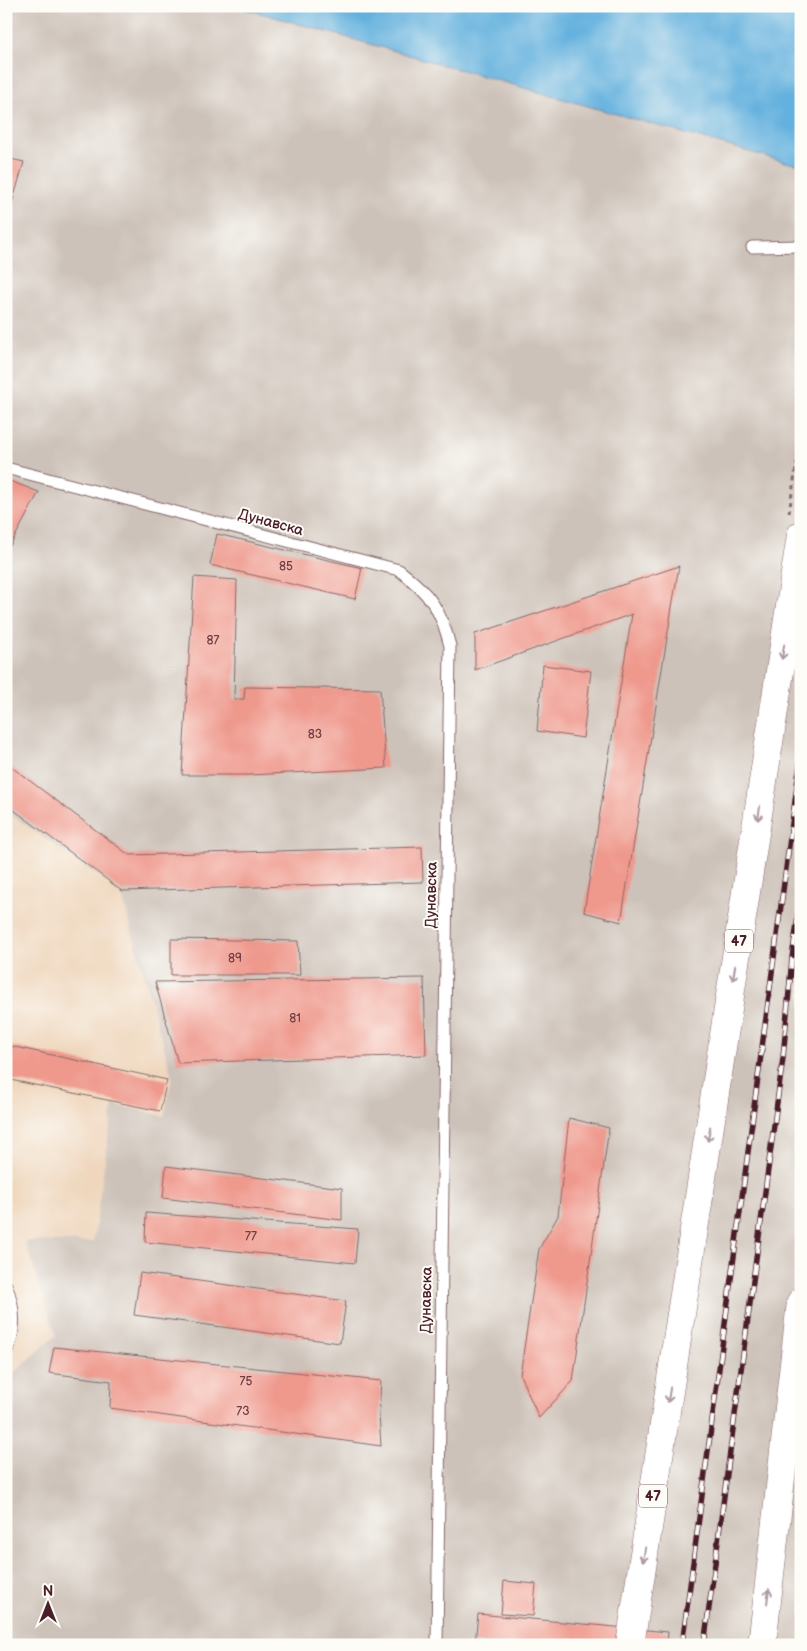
<svg xmlns="http://www.w3.org/2000/svg" width="807" height="1651" font-family="'Balsamiq Sans',sans-serif">
  <style>
    .built { fill: #efd6bc }
    .industrial { fill: #cdc2b9 }
    .water { fill: #64b1de; stroke: #576884 }
    .building { fill: #ef988c }
    .lines { fill: none; stroke-linecap: round; stroke-linejoin: round }
    .service-casing { stroke: #866869; stroke-width: 13 }
    .primary-casing { stroke: #866869; stroke-width: 29 }
    .path { stroke: #866869; stroke-width: 3; stroke-dasharray: 4 4; stroke-linecap: butt }
    .service { stroke: #fff; stroke-width: 11 }
    .primary { stroke: #fff; stroke-width: 28 }
    .rail-casing { stroke: #4a1f2b; stroke-width: 5.5 }
    .rail { stroke: #fdfcf7; stroke-width: 4; stroke-dasharray: 11; stroke-linecap: butt }
    .oneway { stroke: #ae9aa0 }
    .labels { text-anchor: middle; stroke-width: 4; stroke-linejoin: round; paint-order: stroke }
    .number-label { font-size: 12px; fill: #733d43 }
    .shield { fill: #fdfcf7; stroke: #806168; stroke-width: 1 }
    .shield-label { font-size: 14px; font-weight: bold; fill: #4a1f2b }
    .street-label { font-size: 15px; fill: #4a1f2b; stroke: #fdfcf7 }
  </style>
  <rect width="100%" height="100%" fill="#fdfcf7"/>
  <filter id="ink" filterUnits="userSpaceOnUse"><feTurbulence type="fractalNoise" baseFrequency=".02" numOctaves="2"/><feDisplacementMap in="SourceGraphic" scale="10" xChannelSelector="R" yChannelSelector="G"/><feConvolveMatrix kernelMatrix="1 2 1 2 8 2 1 2 1" color-interpolation-filters="sRGB"/></filter>
  <filter id="wash" filterUnits="userSpaceOnUse"><feTurbulence type="fractalNoise" baseFrequency=".0096" numOctaves="4" result="noise"/><feDisplacementMap in="SourceGraphic" scale="20" xChannelSelector="R" yChannelSelector="G"/><feGaussianBlur stdDeviation="1.12" result="paint"/><feColorMatrix in="noise" values="0 0 0 0 0 0 0 0 0 0 0 0 0 0 0 0 0 1.4 0 .05"/><feComposite in="paint" operator="in"/></filter>
  <g filter="url(#wash)">
    <rect width="100%" height="100%" fill="#f5efdd"/>
    <path class="built" d="M 6,811 L 121,892 L 172,1077 L 164,1116 L 113,1104 L 93,1242 L 26,1241 L 56,1335 L 6,1380 Z"/>
    <path class="industrial" d="M 6,6 L 236,6 L 801,166 L 801,1645 L 6,1645 L 6,1380 L 56,1335 L 25,1241 L 93,1242 L 113,1104 L 164,1116 L 172,1077 L 121,892 L 6,811 Z"/>
    <path class="water" d="M 236,6 L 801,6 L 801,165 L 785,162 Z"/>
    <g id="blocks">
      <path class="building" d="M 6,158 L 24,162 L 7,221 L 6,221 Z
        M 7,480 L 39,492 L 10,546 L 6,544 Z
        M 217,534 L 362,568 L 355,599 L 210,565 Z
        M 679,566 L 673,601 L 621,922 L 584,912 L 632,614 L 475,670 L 475,634 Z
        M 194,577 L 237,580 L 234,699 L 244,699 L 245,687 L 380,689 L 386,768 L 250,775 L 182,775 Z
        M 543,665 L 591,671 L 583,738 L 537,731 Z
        M 6,763 L 129,855 L 422,847 L 423,882 L 122,891 L 6,804 Z
        M 171,939 L 298,941 L 300,975 L 171,975 Z
        M 424,978 L 426,1055 L 178,1063 L 155,982 Z
        M 6,1045 L 167,1080 L 160,1111 L 6,1079 Z
        M 569,1118 L 609,1128 L 573,1381 L 539,1418 L 520,1375 L 539,1249 L 558,1216 Z
        M 166,1166 L 342,1188 L 342,1220 L 163,1198 Z
        M 146,1213 L 358,1229 L 355,1263 L 145,1242 Z
        M 140,1273 L 346,1301 L 340,1343 L 134,1315 Z
        M 54,1347 L 381,1381 L 379,1414 L 381,1446 L 110,1408 L 111,1381 L 49,1373 Z
        M 504,1581 L 536,1584 L 533,1616 L 501,1614 Z
        M 478,1614 L 668,1632 L 667,1645 L 475,1643 Z"/>
    </g>
  </g>
  <g filter="url(#ink)">
    <use href="#blocks" fill-opacity="0" stroke="#866869" stroke-width="1"/>
    <g class="lines">
      <g class="service-casing">
        <path id="service" d="M 752,247 L 801,246
          M 6,468 L 399,570 C 429,593 441,609 450,646 L 437,1645
          M 6,1285 C 15,1306 17,1332 6,1352"/>
      </g>
      <g class="primary-casing">
        <path id="primary" d="M 630,1645 L 801,535
          M 762,1645 L 801,1302"/>
      </g>
      <path class="path" d="M 789,513 L 801,435"/>
      <use href="#service" class="service"/>
      <use href="#primary" class="primary"/>
      <g class="rail-casing">
        <path id="rail" d="M 682,1645 L 801,756
          M 704,1645 L 783,1058 L 792,958 L 801,896"/>
      </g>
      <use href="#rail" class="rail"/>
    </g>
    <defs><path id="oneway-shaft" d="M-6 0H5M1.5-3L5.5 0L1.5 3" fill="none" stroke-width="1.6" stroke-linecap="round" stroke-linejoin="round" transform="scale(1.25)"/></defs>
    <g class="oneway">
      <use href="#oneway-shaft" transform="translate(783 652) rotate(99)"/>
      <use href="#oneway-shaft" transform="translate(759 813) rotate(99)"/>
      <use href="#oneway-shaft" transform="translate(734 973) rotate(99)"/>
      <use href="#oneway-shaft" transform="translate(709 1134) rotate(99)"/>
      <use href="#oneway-shaft" transform="translate(669 1395) rotate(99)"/>
      <use href="#oneway-shaft" transform="translate(644 1555) rotate(99)"/>
      <use href="#oneway-shaft" transform="translate(768 1596) rotate(-83)"/>
    </g>
  </g>
  <g class="labels">
    <g class="number-label">
      <text x="286" y="570">85</text>
      <text x="213" y="644">87</text>
      <text x="315" y="738">83</text>
      <text x="235" y="962">89</text>
      <text x="295" y="1022">81</text>
      <text x="251" y="1240">77</text>
      <text x="246" y="1385">75</text>
      <text x="243" y="1415">73</text>
    </g>
    <g class="shield">
      <rect x="725" y="929.5" width="28" height="23" rx="4"/>
      <rect x="639" y="1484.5" width="28" height="23" rx="4"/>
    </g>
    <g class="shield-label">
      <text x="739" y="946">47</text>
      <text x="653" y="1501">47</text>
    </g>
    <g class="street-label">
      <text transform="translate(271 522) rotate(15)" y="5">Дунавска</text>
      <text transform="translate(431 895) rotate(-89)" y="5">Дунавска</text>
      <text transform="translate(426 1300) rotate(-89)" y="5">Дунавска</text>
    </g>
  </g>
  <rect width="807" height="1651" fill="none" stroke="#fdfcf7" stroke-width="25"/>
  <g transform="translate(48 1604)" stroke="#fdfcf7" stroke-width="4" paint-order="stroke">
  <path d="M0-4L9 19L0 12L-9 19Z" fill="#4a1f2b"/>
  <text y="-8" font-size="14" font-weight="bold" text-anchor="middle" fill="#4a1f2b">N</text>
  </g>
</svg>
